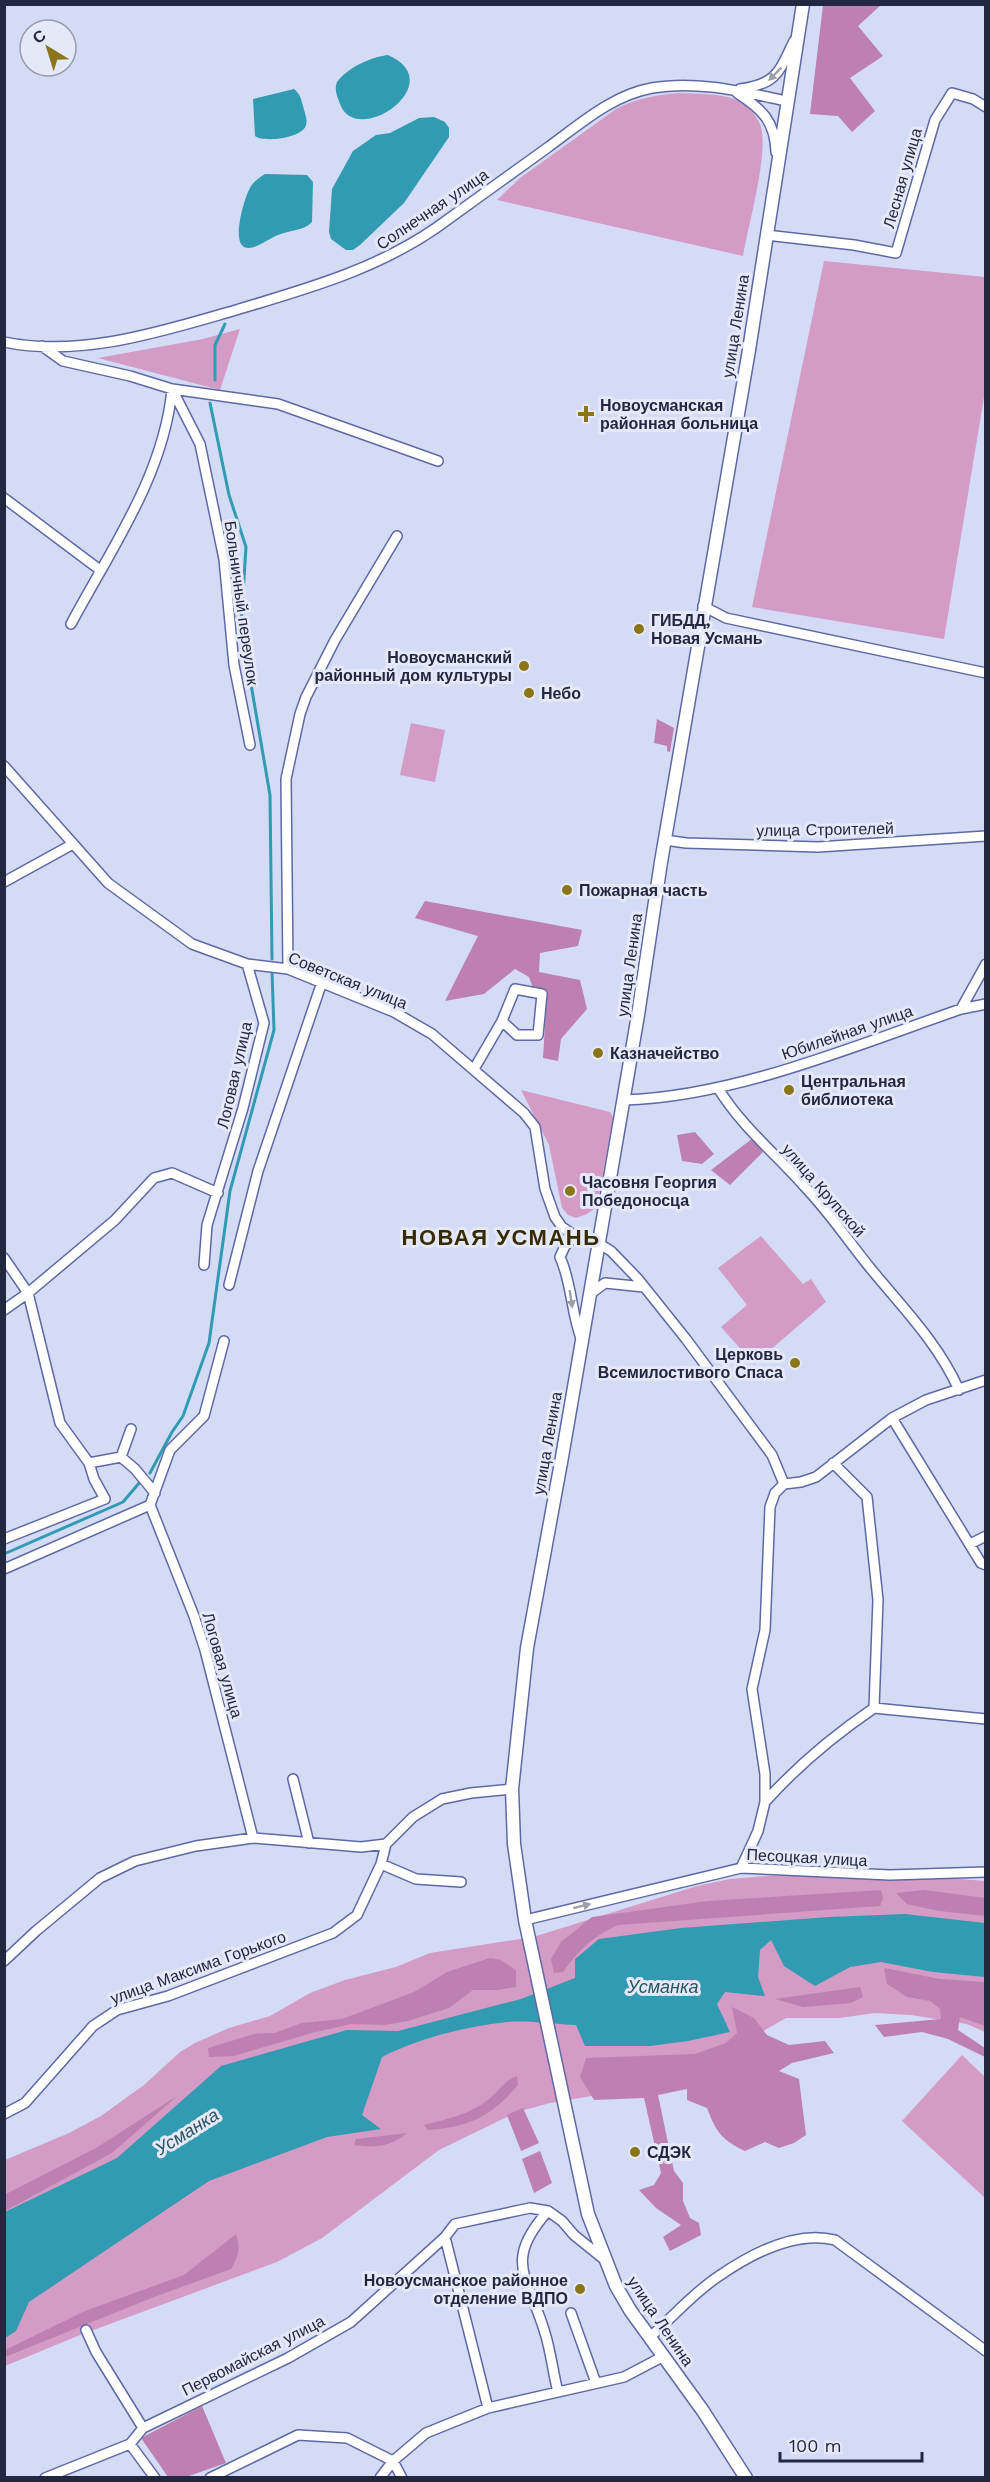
<svg xmlns="http://www.w3.org/2000/svg" width="990" height="2482" font-family="'Work Sans',sans-serif">
  <style>
    .green { fill: #d39bc6 }
    .forest { fill: #be80b0 }
    .water { fill: #309bb1 }
    .lines { fill: none; stroke-linecap: round; stroke-linejoin: round }
    .stream { stroke: #309bb1; stroke-width: 3 }
    .minor-casing { stroke: #5e69a3; stroke-width: 12 }
    .major-casing { stroke: #5e69a3; stroke-width: 15 }
    .minor { stroke: #fff; stroke-width: 9 }
    .major { stroke: #fff; stroke-width: 12 }
    .oneway { fill: #9c9eaa }
    .poi-dot { fill: #8b7519; stroke: #e5e8f6; stroke-width: 2 }
    .labels { text-anchor: middle; stroke-width: 6; stroke-linejoin: round; paint-order: stroke }
    .street-label { font-size: 16px; fill: #232841; stroke: #e5e8f6 }
    .poi-label { font-size: 16px; font-weight: bold; fill: #232841; stroke: #e5e8f6; text-anchor: start }
    .water-label { font-size: 18px; font-style: italic; fill: #28555f; stroke: #e5e8f6 }
    .district-label { font-size: 22px; font-weight: bold; letter-spacing: 1.5px; fill: #372c01; stroke: #e5e8f6 }
  </style>
  <rect width="100%" height="100%" fill="#d4dbf5"/>
  <path class="green" d="M 679,93 C 697,94 717,93 734,99 C 745,103 755,113 760,124 C 770,150 748,226 743,256 L 497,200 L 520,178 L 616,109 C 636,98 657,95 679,93 Z
    M 824,261 L 985,277 L 985,391 L 944,639 L 752,607 Z
    M 240,329 L 220,390 L 98,358 L 203,339 Z
    M 411,723 L 445,730 L 435,782 L 400,775 Z
    M 521,1090 L 610,1112 L 613,1117 L 597,1207 L 587,1214 L 576,1218 L 568,1215 L 562,1208 L 549,1145 Z
    M 761,1236 L 803,1284 L 811,1279 L 826,1302 L 754,1364 L 721,1327 L 747,1305 L 718,1268 Z
    M 909,1875 L 985,1881 L 985,2032 L 967,2024 L 911,2015 L 874,2013 L 840,2018 L 786,2018 L 746,2041 L 621,2091 L 550,2103 L 517,2112 L 439,2150 L 322,2238 L 277,2262 L 80,2335 L 5,2366 L 5,2160 L 69,2133 L 101,2116 L 144,2085 L 180,2052 L 195,2043 L 229,2028 L 270,2016 L 310,1993 L 345,1980 L 396,1967 L 430,1953 L 533,1937 L 697,1886 L 730,1879 L 767,1876 Z
    M 962,2055 L 985,2077 L 985,2198 L 902,2121 Z"/>
  <path class="forest" d="M 823,5 L 881,5 L 858,26 L 883,56 L 850,78 L 875,111 L 852,132 L 838,116 L 810,114 Z
    M 657,719 L 674,728 L 670,752 L 667,751 L 667,746 L 654,743 Z
    M 425,901 L 582,930 L 578,946 L 540,953 L 539,972 L 580,980 L 587,1009 L 561,1039 L 558,1061 L 543,1058 L 547,992 L 533,988 L 529,977 L 515,969 L 484,994 L 445,1001 L 478,936 L 415,918 Z
    M 695,1132 L 714,1154 L 702,1164 L 682,1161 L 677,1135 Z
    M 753,1138 L 763,1152 L 730,1185 L 711,1170 Z
    M 881,1890 L 883,1898 L 880,1906 L 618,1925 C 592,1937 580,1949 563,1972 L 554,1973 L 551,1959 L 561,1942 L 592,1917 L 708,1901 Z
    M 924,1890 L 985,1898 L 985,1916 L 939,1911 L 907,1904 L 896,1893 Z
    M 490,1958 L 501,1960 L 516,1970 L 516,1987 L 497,1990 L 473,1990 L 449,2008 L 408,2021 L 385,2025 L 351,2024 L 312,2033 L 234,2056 L 209,2057 L 208,2048 L 254,2034 L 274,2033 L 302,2023 L 342,2019 L 414,1992 L 447,1972 Z
    M 884,1968 L 940,1979 L 985,1982 L 985,2026 L 960,2017 L 958,2030 L 985,2048 L 985,2057 L 948,2039 L 922,2032 L 884,2037 L 875,2025 L 941,2019 L 940,2009 L 930,2001 L 907,1997 L 887,1984 Z
    M 860,1987 L 863,1997 L 851,2003 L 803,2007 L 775,1999 Z
    M 732,2007 L 754,2018 L 767,2035 L 789,2045 L 825,2041 L 834,2053 L 792,2063 L 779,2071 L 799,2079 L 806,2135 L 794,2143 L 779,2148 L 765,2142 L 745,2151 C 722,2140 716,2132 707,2108 L 687,2100 L 687,2089 L 658,2095 L 674,2171 L 683,2183 L 683,2201 L 690,2218 L 699,2223 L 701,2235 L 670,2251 L 663,2237 L 681,2225 L 656,2208 L 639,2190 L 654,2185 L 661,2173 L 644,2098 L 594,2100 L 580,2077 L 586,2058 L 695,2054 L 726,2043 L 737,2033 Z
    M 517,2076 L 518,2085 C 491,2117 469,2127 428,2130 L 424,2125 C 447,2119 469,2115 489,2099 C 499,2091 504,2081 517,2076 Z
    M 177,2096 L 112,2153 L 5,2211 L 4,2195 L 96,2148 Z
    M 523,2108 L 539,2143 L 521,2151 L 507,2115 Z
    M 407,2133 C 389,2147 377,2148 354,2145 L 356,2139 Z
    M 540,2151 L 552,2183 L 534,2193 L 522,2159 Z
    M 236,2234 C 241,2249 238,2256 231,2269 L 154,2297 L 5,2357 L 5,2350 L 85,2311 L 184,2275 Z
    M 202,2406 L 226,2463 L 186,2477 L 168,2477 L 141,2438 Z"/>
  <path class="water" d="M 388,55 C 452,83 356,149 340,104 C 337,96 334,90 337,82 C 347,68 371,57 388,55 Z
    M 294,89 C 300,94 301,98 303,106 C 304,111 308,119 306,125 C 303,138 264,143 255,136 L 253,99 Z
    M 434,117 L 445,122 L 449,128 L 449,137 L 404,203 L 360,245 L 353,250 L 346,250 L 331,239 L 329,232 L 332,189 L 353,151 L 376,135 L 390,133 L 419,118 Z
    M 265,174 L 307,175 L 313,182 L 312,222 C 304,231 289,230 278,235 C 269,238 253,252 244,247 C 232,241 244,199 249,190 C 252,182 259,178 265,174 Z
    M 905,1914 L 985,1923 L 985,1977 L 933,1972 L 881,1962 L 850,1967 L 815,1986 L 784,1966 L 771,1940 L 760,1950 L 758,1977 L 765,1996 L 725,1992 L 717,2004 L 730,2032 L 688,2041 L 650,2046 L 585,2046 L 576,2025 C 554,2024 529,2020 507,2022 C 464,2027 419,2038 382,2057 L 362,2115 L 381,2129 L 327,2137 L 209,2181 L 29,2302 L 16,2331 L 5,2338 L 5,2212 L 117,2158 L 221,2066 L 347,2030 L 398,2031 L 521,1999 L 575,1978 L 575,1959 L 599,1939 L 681,1928 L 829,1917 Z"/>
  <g class="lines">
    <path class="stream" d="M 215,380 L 215,345 L 225,324
      M 210,403 L 229,495 L 246,547 L 241,626 L 270,795 L 272,959
      M 150,1473 L 172,1432 L 183,1416 L 209,1343 L 230,1191 L 274,1030 L 272,972
      M 4,1554 L 123,1502 L 140,1482"/>
    <g class="minor-casing">
      <path id="minor" d="M 740,89 C 777,84 779,72 794,41
        M 737,93 C 762,109 775,121 776,152
        M 766,235 L 854,245 L 896,253 L 935,120 L 952,93 L 973,99 L 986,107
        M 4,342 C 81,358 163,331 236,310 C 306,289 375,270 436,228 C 473,201 510,175 547,148 C 579,125 612,95 652,88 C 697,80 743,92 787,101
        M 42,346 L 63,361 L 130,376 L 172,389 L 278,404 L 438,461
        M 172,389 L 200,444 L 224,559 L 234,665 L 250,745
        M 4,498 L 100,570
        M 703,606 L 726,618 L 986,673
        M 71,624 C 111,549 164,475 172,389
        M 4,766 L 108,883 L 192,944 L 247,964 L 288,969 L 394,1012 L 432,1034 L 524,1113 L 535,1127 L 545,1189 L 555,1217 L 562,1227 L 575,1236 L 581,1236 L 598,1243 L 611,1251 L 638,1279 L 686,1339 L 772,1455 L 784,1484
        M 665,840 L 686,843 L 818,847 L 986,836
        M 4,882 L 73,844
        M 288,969 L 286,779 L 300,714 L 306,697 L 335,640 L 397,536
        M 961,1009 L 986,964
        M 474,1069 L 502,1021 L 517,1035 L 538,1035 L 542,994 L 515,989 L 502,1021
        M 718,1088 C 741,1126 776,1154 805,1187 C 829,1212 849,1242 871,1269 C 903,1308 938,1343 959,1390
        M 624,1100 C 734,1097 857,1045 961,1009 L 986,1004
        M 575,1236 L 565,1246 L 560,1257 C 572,1283 571,1314 582,1341
        M 4,1258 L 28,1293 L 60,1423 L 89,1463 L 121,1457 L 135,1469 L 155,1493
        M 204,1265 L 207,1225 L 243,1108 L 264,1023 L 247,964
        M 229,1285 L 258,1171 L 322,982
        M 590,1294 L 605,1283 L 644,1287
        M 4,1310 L 28,1293 L 115,1220 L 154,1178 L 172,1173 L 218,1193
        M 892,1418 L 981,1563 L 986,1565
        M 121,1457 L 131,1429
        M 784,1484 L 801,1482 L 816,1477 L 892,1418 L 926,1400 L 986,1380
        M 150,1505 L 194,1616 L 205,1650 L 253,1838
        M 4,1539 L 105,1499 L 94,1479 L 89,1463
        M 970,1544 L 986,1536
        M 4,1569 L 150,1505 L 170,1450 L 204,1416 L 224,1341
        M 874,1708 L 986,1719
        M 293,1779 L 309,1843
        M 765,1802 C 798,1765 833,1736 874,1708 L 878,1600 L 867,1497 L 833,1463
        M 381,1864 L 416,1879 L 461,1882
        M 741,1868 L 758,1831 L 765,1802 L 765,1774 L 752,1689 L 765,1630 L 770,1507 L 775,1493 L 784,1484
        M 525,1920 L 741,1868 L 890,1875 L 986,1872
        M 4,1961 L 36,1931 L 100,1878 L 135,1861 L 196,1846 L 253,1838 L 361,1847 L 386,1844 L 413,1817 L 442,1799 L 471,1793 L 512,1789
        M 4,2114 L 25,2103 L 93,2026 L 117,2010 L 168,1996 L 333,1933 L 357,1915 L 381,1864 L 386,1844
        M 548,2211 C 502,2262 529,2278 545,2333 C 551,2352 553,2373 558,2392
        M 571,2313 L 596,2383
        M 86,2330 L 96,2352 L 143,2428
        M 650,2337 C 673,2317 694,2292 719,2276 C 751,2254 796,2230 835,2240 L 986,2351
        M 488,2408 L 445,2237 L 455,2224 L 530,2208 L 548,2211 L 562,2221 L 574,2235 L 605,2260
        M 45,2478 L 130,2444
        M 155,2478 L 130,2444 L 143,2428 L 288,2358 L 351,2322 L 445,2237
        M 210,2478 L 298,2435 L 347,2438 L 393,2461 L 402,2478
        M 380,2478 L 393,2461 L 426,2433 L 488,2408 L 624,2377 L 664,2356"/>
    </g>
    <g class="major-casing">
      <path id="major" d="M 746,2478 L 703,2411 L 630,2310 L 616,2286 L 588,2214 L 525,1920 L 514,1844 L 512,1789 L 527,1648 L 562,1457 L 638,1015 L 661,862 L 749,350 L 803,4"/>
    </g>
    <use href="#minor" class="minor"/>
    <use href="#major" class="major"/>
  </g>
  <defs><path id="oneway-solid" d="M-6-.8H1V-3.2L6.5 0L1 3.2V.8H-6Z" transform="scale(1.5)"/></defs>
  <g class="oneway">
    <use href="#oneway-solid" transform="translate(775 74) rotate(135)"/>
    <use href="#oneway-solid" transform="translate(571 1299) rotate(81)"/>
    <use href="#oneway-solid" transform="translate(582 1906) rotate(-14)"/>
  </g>
  <g class="poi-dot">
    <path d="M583 405h6v6h6v6h-6v6h-6v-6h-6v-6h6z"/>
    <circle cx="639" cy="629" r="6"/>
    <circle cx="524" cy="666" r="6"/>
    <circle cx="529" cy="693" r="6"/>
    <circle cx="567" cy="890" r="6"/>
    <circle cx="598" cy="1053" r="6"/>
    <circle cx="789" cy="1090" r="6"/>
    <circle cx="570" cy="1191" r="6"/>
    <circle cx="795" cy="1363" r="6"/>
    <circle cx="635" cy="2152" r="6"/>
    <circle cx="580" cy="2289" r="6"/>
  </g>
  <g class="labels">
    <g class="street-label">
      <text transform="translate(902 178) rotate(-74)" y="6">Лесная улица</text>
      <text transform="translate(432 209) rotate(-34)" y="6">Солнечная улица</text>
      <text transform="translate(735 326) rotate(-81)" y="6">улица Ленина</text>
      <text transform="translate(242 603) rotate(82)" y="6">Больничный переулок</text>
      <text transform="translate(825 829) rotate(-1)" y="6">улица Строителей</text>
      <text transform="translate(629 965) rotate(-82)" y="6">улица Ленина</text>
      <text transform="translate(348 980) rotate(22)" y="6">Советская улица</text>
      <text transform="translate(847 1032) rotate(-19)" y="6">Юбилейная улица</text>
      <text transform="translate(234 1075) rotate(-77)" y="6">Логовая улица</text>
      <text transform="translate(824 1190) rotate(49)" y="6">улица Крупской</text>
      <text transform="translate(547 1443) rotate(-80)" y="6">улица Ленина</text>
      <text transform="translate(223 1665) rotate(74)" y="6">Логовая улица</text>
      <text transform="translate(807 1857) rotate(3)" y="6">Песоцкая улица</text>
      <text transform="translate(198 1967) rotate(-20)" y="6">улица Максима Горького</text>
      <text transform="translate(661 2321) rotate(56)" y="6">улица Ленина</text>
      <text transform="translate(253 2355) rotate(-27)" y="6">Первомайская улица</text>
    </g>
    <g class="poi-label">
      <text x="600" y="411">Новоусманская<tspan x="600" dy="18">районная больница</tspan></text>
      <text x="651" y="626">ГИБДД,<tspan x="651" dy="18">Новая Усмань</tspan></text>
      <text x="512" y="663" text-anchor="end">Новоусманский<tspan x="512" dy="18">районный дом культуры</tspan></text>
      <text x="541" y="699">Небо</text>
      <text x="579" y="896">Пожарная часть</text>
      <text x="610" y="1059">Казначейство</text>
      <text x="801" y="1087">Центральная<tspan x="801" dy="18">библиотека</tspan></text>
      <text x="582" y="1188">Часовня Георгия<tspan x="582" dy="18">Победоносца</tspan></text>
      <text x="783" y="1360" text-anchor="end">Церковь<tspan x="783" dy="18">Всемилостивого Спаса</tspan></text>
      <text x="647" y="2158">СДЭК</text>
      <text x="568" y="2286" text-anchor="end">Новоусманское районное<tspan x="568" dy="18">отделение ВДПО</tspan></text>
    </g>
    <g class="water-label">
      <text x="663" y="1993">Усманка</text>
      <text transform="translate(187 2132) rotate(-32)" y="6">Усманка</text>
    </g>
    <g class="district-label">
      <text x="501" y="1245">НОВАЯ УСМАНЬ</text>
    </g>
  </g>
  <rect width="990" height="2482" fill="none" stroke="#232841" stroke-width="12"/>
  <g transform="translate(48 48) rotate(322)"><circle r="28" fill="#e5e8f6" stroke="#979bae" stroke-width="1.5"/>
  <path d="M0-4.5L10 22L0 15L-10 22Z" fill="#8b7519"/>
  <text y="-9" font-size="16" font-weight="bold" text-anchor="middle" fill="#232841">С</text>
  </g>
  <path d="M780 2452v9h142v-9" fill="none" stroke="#232841" stroke-width="3"/>
  <text x="789" y="2452" font-size="18" fill="#232841" stroke="#e5e8f6" stroke-width="4.5" paint-order="stroke">100 m</text>
</svg>
